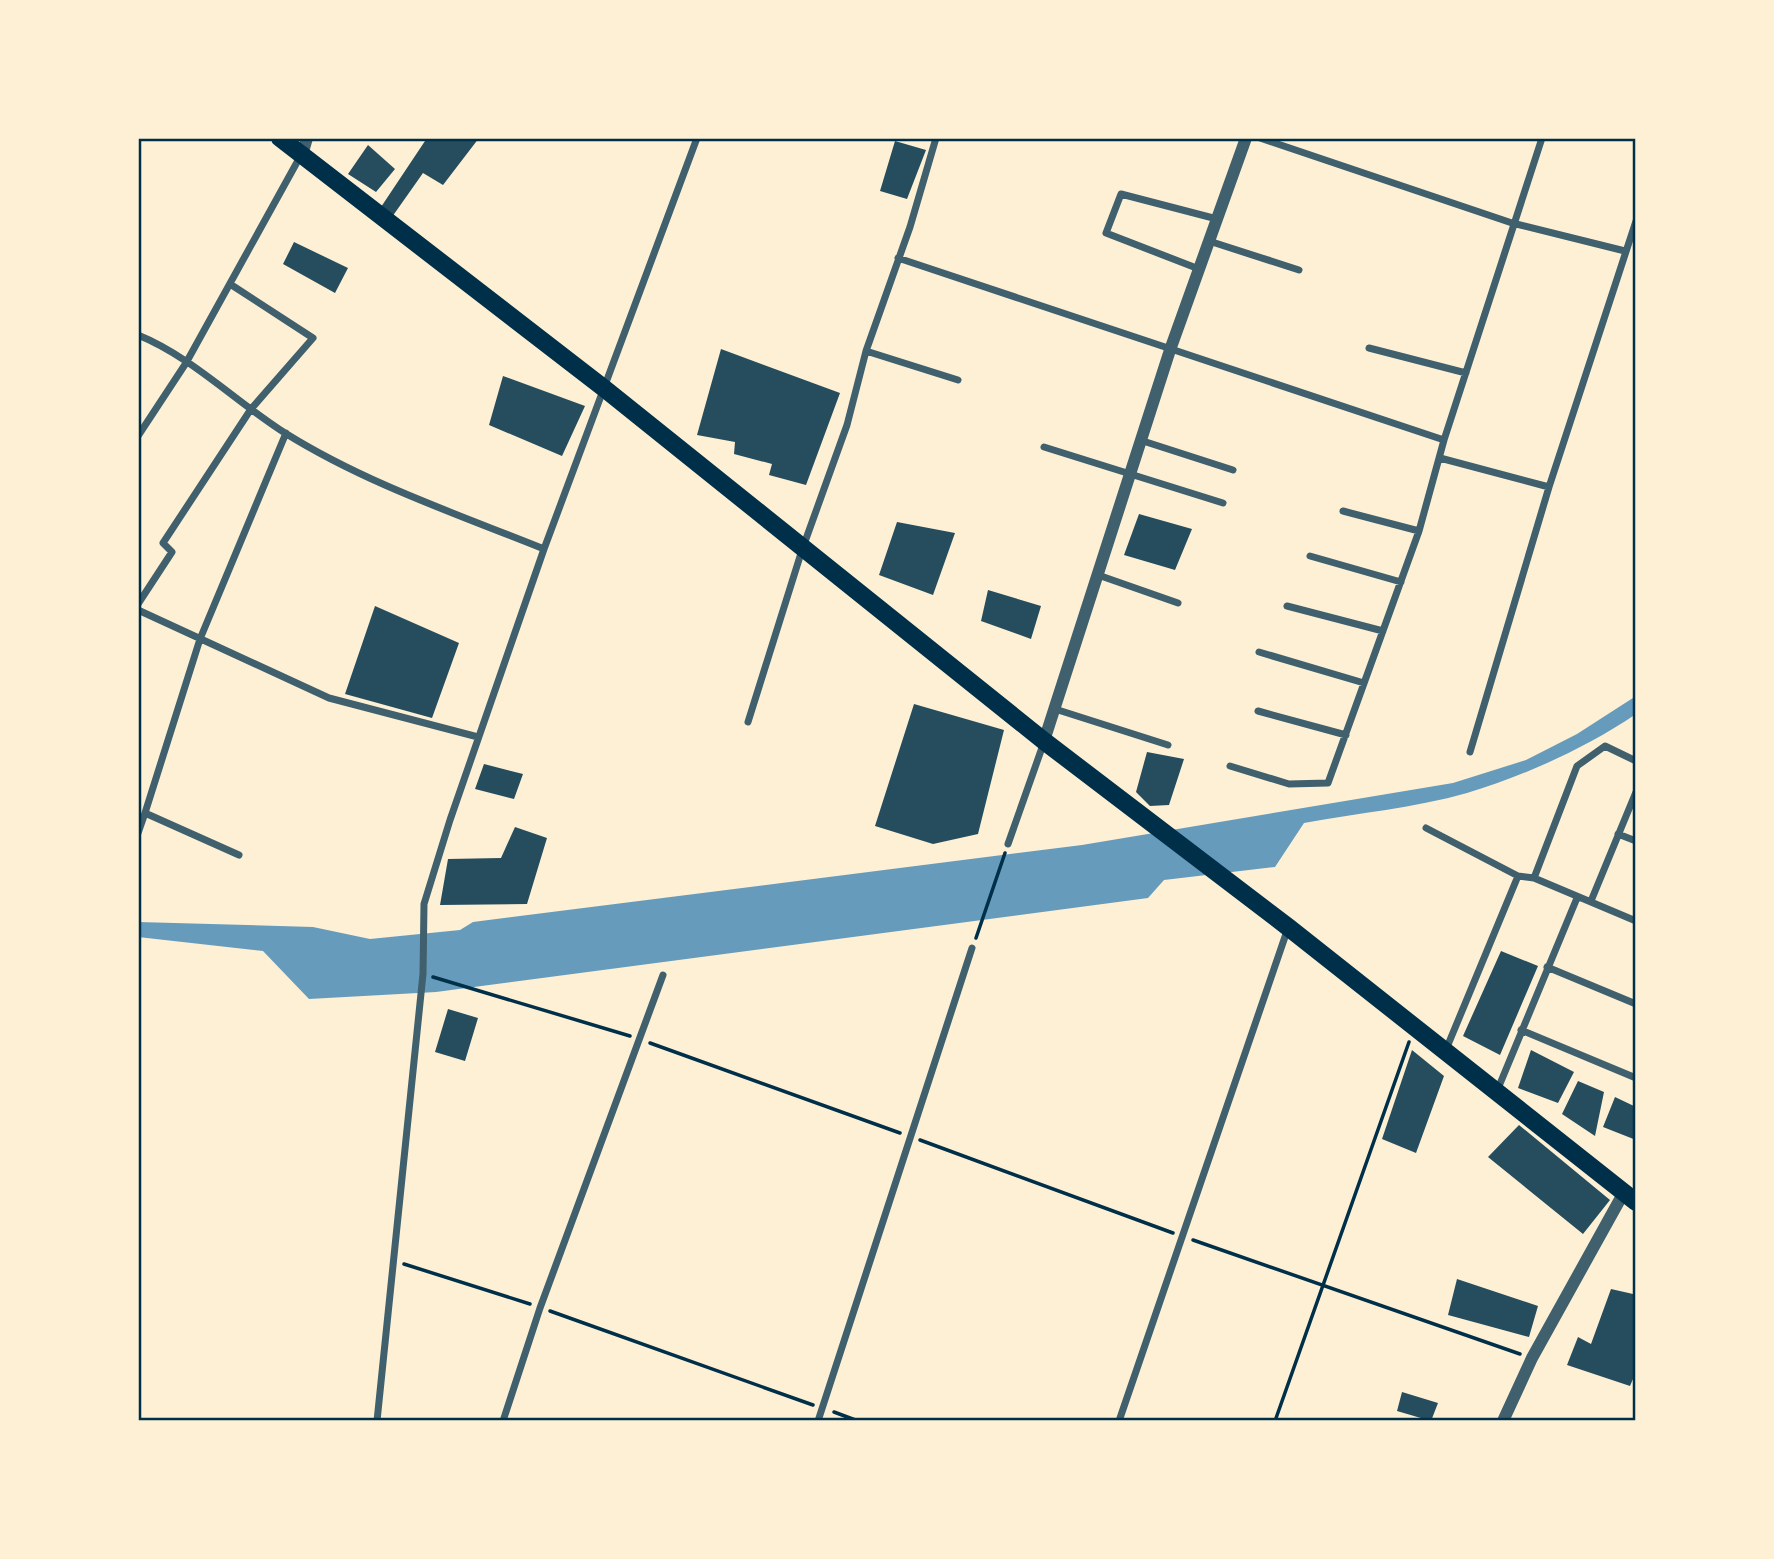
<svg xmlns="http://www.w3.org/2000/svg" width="1774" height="1559" font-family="'Noto Sans',sans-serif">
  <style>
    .water { fill: #669bbc }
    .building { fill: #264d5e }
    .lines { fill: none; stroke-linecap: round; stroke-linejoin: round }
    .path { stroke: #003049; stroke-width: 3.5 }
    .minor { stroke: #3f606c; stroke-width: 7 }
    .tertiary { stroke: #3f606c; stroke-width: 12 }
    .primary { stroke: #003049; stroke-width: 18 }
    .neatline { fill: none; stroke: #003049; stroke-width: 2.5 }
  </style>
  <rect width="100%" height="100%" fill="#fdf0d5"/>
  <path class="water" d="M 1636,696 L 1636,714 C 1584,749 1526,775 1467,793 C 1415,808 1357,813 1304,823 L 1275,867 L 1164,880 L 1148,898 L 436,992 L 309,999 L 263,951 L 138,937 L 138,922 L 313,927 L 370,939 L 460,930 L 473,922 L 1082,845 L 1453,783 L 1526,760 L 1577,734 Z"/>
  <path class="building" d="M 427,138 L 479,138 L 443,185 L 423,173 L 392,217 L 381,207 Z
    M 895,141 L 926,150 L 907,199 L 880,191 Z
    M 368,145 L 395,169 L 376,192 L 348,174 Z
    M 294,242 L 348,268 L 335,293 L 283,264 Z
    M 721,349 L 840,393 L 806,485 L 769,475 L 772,464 L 734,454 L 735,442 L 697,435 Z
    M 503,376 L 585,406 L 562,456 L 489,425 Z
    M 1139,514 L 1192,529 L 1175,570 L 1124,555 Z
    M 897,522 L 955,533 L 933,595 L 879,575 Z
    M 988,590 L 1041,606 L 1031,639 L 981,621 Z
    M 375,606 L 459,643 L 432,718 L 345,694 Z
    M 914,704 L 1004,730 L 978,834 L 933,844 L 875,826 Z
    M 1147,752 L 1184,759 L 1169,805 L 1150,806 L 1136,792 Z
    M 484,764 L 523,774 L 514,799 L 475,789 Z
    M 515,827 L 547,838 L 527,904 L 440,905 L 448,859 L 501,858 Z
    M 1501,951 L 1538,966 L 1500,1055 L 1463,1036 Z
    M 448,1009 L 478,1018 L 465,1061 L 435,1052 Z
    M 1412,1050 L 1444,1076 L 1416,1153 L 1382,1139 Z
    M 1531,1050 L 1574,1072 L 1558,1103 L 1518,1088 Z
    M 1578,1081 L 1604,1092 L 1595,1136 L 1562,1114 Z
    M 1615,1097 L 1636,1107 L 1636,1140 L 1603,1127 Z
    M 1519,1125 L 1610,1200 L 1583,1234 L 1488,1157 Z
    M 1457,1279 L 1538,1306 L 1529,1337 L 1448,1315 Z
    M 1636,1287 L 1636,1372 L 1630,1386 L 1567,1365 L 1578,1337 L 1591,1344 L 1611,1289 L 1633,1294 Z
    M 1402,1392 L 1438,1403 L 1431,1421 L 1397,1411 Z"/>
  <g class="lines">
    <path class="path" d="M 976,938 L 1005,853
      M 433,977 L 630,1036
      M 650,1043 L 900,1133
      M 920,1140 L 1173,1233
      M 1193,1240 L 1520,1354
      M 404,1264 L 530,1304
      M 550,1311 L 813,1405
      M 834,1412 L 858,1421
      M 1275,1421 L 1409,1042"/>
    <path class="minor" d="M 1260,138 L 1512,223 L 1625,251
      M 1209,241 L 1299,270
      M 898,258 L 1444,440
      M 1199,269 L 1106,233 L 1121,194 L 1217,219
      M 138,335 C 192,357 236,402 285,433 C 365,483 457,514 544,549
      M 1369,348 L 1466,373
      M 866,351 L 958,380
      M 138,436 L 186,363 L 301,155
      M 1143,441 L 1233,470
      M 1044,447 L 1223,503
      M 1440,458 L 1549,487
      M 1343,511 L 1419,531
      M 1310,556 L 1401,582
      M 1098,575 L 1178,603
      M 138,604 L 172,552 L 163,543 L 251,409 L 313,338 L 230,284
      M 1287,606 L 1383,631
      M 138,610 L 329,698 L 478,737
      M 1259,652 L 1364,683
      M 1055,709 L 1168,745
      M 1258,711 L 1346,735
      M 748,722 L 802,550 L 847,425 L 866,351 L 910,227 L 936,138
      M 1470,752 L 1549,487 L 1636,221
      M 1230,766 L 1289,784 L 1328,783 L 1419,531 L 1444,440 L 1542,138
      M 1426,828 L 1518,876 L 1534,878 L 1636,921
      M 138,833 L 145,813
      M 1618,834 L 1636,841
      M 1008,844 L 1044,742
      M 239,855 L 145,813 L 200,639 L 286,433
      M 1534,878 L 1577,766 L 1605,746 L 1636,761
      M 1591,901 L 1636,792
      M 1547,967 L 1636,1004
      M 1521,1030 L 1636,1078
      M 1445,1052 L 1518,876
      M 1497,1091 L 1577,898
      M 377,1421 L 423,974 L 424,904 L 450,820 L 544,549 L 697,138
      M 503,1421 L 540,1308 L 663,975
      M 818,1421 L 972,948
      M 1119,1421 L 1288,928"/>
    <path class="tertiary" d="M 302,155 L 307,138
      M 1044,741 L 1170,350 L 1246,138
      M 1503,1421 L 1532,1358 L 1623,1194"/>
    <path class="primary" d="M 280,138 L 605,389 L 1044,741 L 1288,927 L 1636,1202"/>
  </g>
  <rect width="1774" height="1559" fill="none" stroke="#fdf0d5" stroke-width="280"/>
  <rect x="140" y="140" width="1494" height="1279" class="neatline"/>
</svg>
